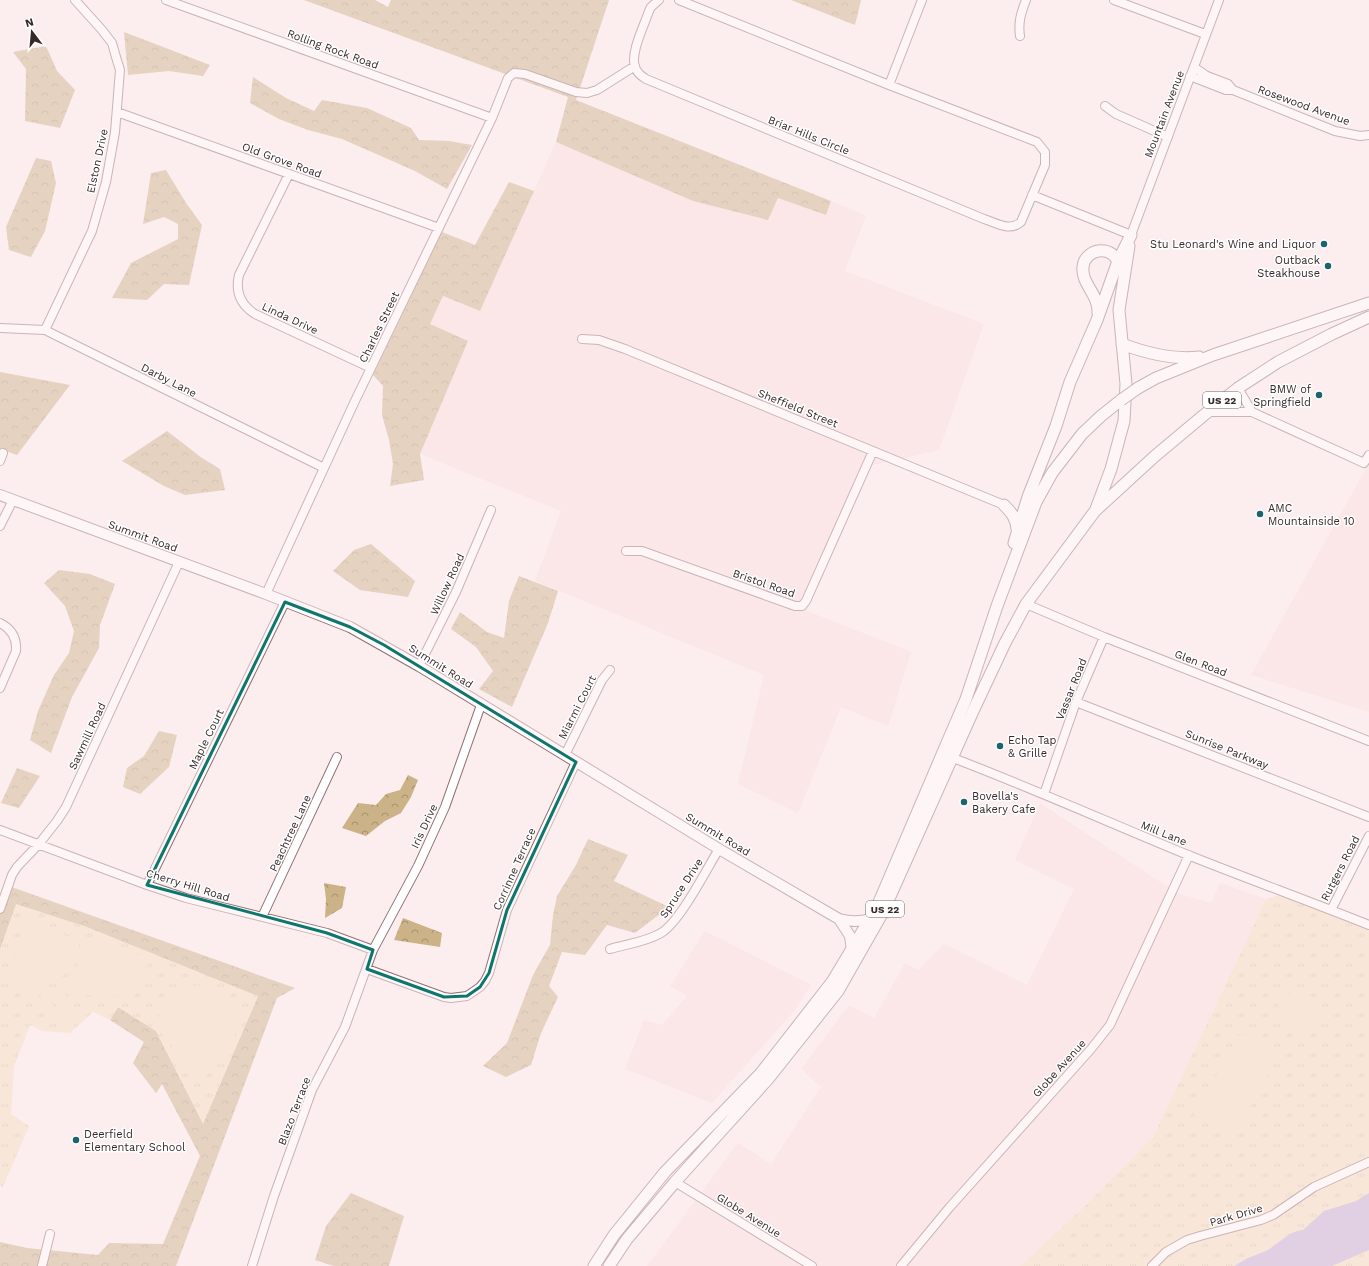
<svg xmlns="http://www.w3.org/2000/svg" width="1369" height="1266" font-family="'Work Sans',sans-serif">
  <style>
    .built { fill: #fbe0e1 }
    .forest { fill: url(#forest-crowns) }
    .park { fill: url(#park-tufts) }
    .garden { fill: #f4dfbe }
    .water { fill: #c1acd6 }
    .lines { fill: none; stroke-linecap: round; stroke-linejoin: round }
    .minor-casing { stroke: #907072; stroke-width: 10 }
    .major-casing { stroke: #907072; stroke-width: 12 }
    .highway-casing { stroke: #907072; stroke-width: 13 }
    .minor { stroke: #fff; stroke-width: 8 }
    .major { stroke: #fff; stroke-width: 10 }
    .highway { stroke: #fff; stroke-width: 11 }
    .highway-bridge-casing { stroke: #907072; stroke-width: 13; stroke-linecap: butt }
    .highway-bridge { stroke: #fff; stroke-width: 11 }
    .marked { fill: none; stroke: #0f766e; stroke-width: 3; stroke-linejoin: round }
    .poi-dot { fill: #19656f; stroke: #fff; stroke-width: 1.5 }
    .labels { text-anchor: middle; stroke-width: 3; stroke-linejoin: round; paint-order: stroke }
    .shield { fill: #fff; stroke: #726869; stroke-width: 1 }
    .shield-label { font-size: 10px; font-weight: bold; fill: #362829 }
    .street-label { font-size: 11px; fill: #362829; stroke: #fff }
    .poi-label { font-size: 11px; fill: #362829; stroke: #fff; text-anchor: start }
  </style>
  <defs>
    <pattern id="forest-crowns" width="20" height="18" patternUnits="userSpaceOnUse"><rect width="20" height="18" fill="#cbb287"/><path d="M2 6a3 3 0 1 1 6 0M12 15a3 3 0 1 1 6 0" fill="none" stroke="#a6916e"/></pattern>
    <pattern id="park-tufts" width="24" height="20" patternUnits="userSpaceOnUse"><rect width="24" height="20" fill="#f4dfbe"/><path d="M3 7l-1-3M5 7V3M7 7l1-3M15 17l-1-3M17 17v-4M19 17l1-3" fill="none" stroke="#d2bfa3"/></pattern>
  </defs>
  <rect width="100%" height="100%" fill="#fcedee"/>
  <path class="built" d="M 556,142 L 693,201 L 768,220 L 777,197 L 826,215 L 831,201 L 866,216 L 845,271 L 984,324 L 939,450 L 867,466 L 807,611 L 911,652 L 888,726 L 841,707 L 798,813 L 738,784 L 764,675 L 535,581 L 561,511 L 420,454 L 467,342 L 430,324 L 443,296 L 480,311 Z
    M 1369,463 L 1369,712 L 1251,675 Z
    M 1040,803 L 1177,893 L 1211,903 L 1220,883 L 1266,899 L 1153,1137 L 1087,1204 L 1020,1266 L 647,1266 L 738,1143 L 771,1164 L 821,1087 L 801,1069 L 849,1005 L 874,1018 L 905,963 L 918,970 L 944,944 L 1027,985 L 1074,889 L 1015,860 Z
    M 705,931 L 811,985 L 795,1010 L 712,1103 L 625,1069 L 644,1020 L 662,1025 L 687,996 L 670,986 Z"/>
  <path class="forest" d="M 304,0 L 375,0 L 388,7 L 391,0 L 609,0 L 576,100 L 831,201 L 826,215 L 778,198 L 768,220 L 693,201 L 556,142 L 568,97 Z
    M 791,0 L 861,0 L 855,25 Z
    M 124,32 L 210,65 L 203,76 L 169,71 L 128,75 Z
    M 46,46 L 57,71 L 75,90 L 60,128 L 25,121 L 26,69 L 13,52 Z
    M 253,77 L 286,98 L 314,111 L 322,100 L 367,108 L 411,128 L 419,140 L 449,141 L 472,145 L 447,189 L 415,171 L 342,139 L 308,130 L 279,119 L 250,103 Z
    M 36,158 L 51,161 L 56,183 L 45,231 L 31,257 L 9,250 L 6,227 Z
    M 166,170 L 186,203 L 202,225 L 189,285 L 164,284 L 147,300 L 112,298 L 131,263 L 178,239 L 178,224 L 164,217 L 143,224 L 151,173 Z
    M 509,182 L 534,191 L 480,311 L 443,296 L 430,324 L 468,341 L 420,454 L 424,480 L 390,486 L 393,464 L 389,440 L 382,415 L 383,386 L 373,375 L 442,232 L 475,245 Z
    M 0,372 L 70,385 L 17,455 L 0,449 Z
    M 167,431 L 202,458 L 220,469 L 225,490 L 185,495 L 164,486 L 122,461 Z
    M 371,544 L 415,581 L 408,597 L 360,590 L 333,571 L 354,550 Z
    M 59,570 L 90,574 L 115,584 L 100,625 L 99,648 L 72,697 L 51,753 L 30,740 L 38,711 L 54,675 L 69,653 L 74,631 L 65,606 L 44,583 Z
    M 519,576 L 558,591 L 548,623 L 512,707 L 479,689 L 493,671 L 476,647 L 451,629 L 460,612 L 487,632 L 504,638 L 509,601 Z
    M 159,731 L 177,735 L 169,767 L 140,794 L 123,787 L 127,768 L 144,756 Z
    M 17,768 L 40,776 L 19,808 L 1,803 Z
    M 408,775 L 418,780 L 411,797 L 401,813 L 385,821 L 366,836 L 342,828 L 358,803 L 376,805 L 386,794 L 400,790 Z
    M 588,839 L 628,855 L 614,881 L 669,907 L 635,933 L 607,925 L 585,955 L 562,952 L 549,986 L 558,997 L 541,1033 L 531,1065 L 506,1077 L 483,1066 L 507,1043 L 533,975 L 550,945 L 553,915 L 557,896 L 576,865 Z
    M 324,883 L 346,887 L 342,908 L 325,918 L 326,899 Z
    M 6,885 L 295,988 L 277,998 L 176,1266 L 0,1266 L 0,1242 L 27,1248 L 98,1255 L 109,1243 L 163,1244 L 200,1156 L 162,1084 L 156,1093 L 133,1063 L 144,1042 L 110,1020 L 118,1007 L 156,1031 L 203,1123 L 258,996 L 0,949 L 0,902 Z
    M 403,918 L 442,933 L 440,947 L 394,940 Z
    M 351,1193 L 404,1216 L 389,1266 L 334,1266 L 315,1260 L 326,1226 Z"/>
  <path class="park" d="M 1287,893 L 1369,925 L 1369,1266 L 1020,1266 L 1087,1204 L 1153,1137 L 1266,899 Z
    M 16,904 L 87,927 L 258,996 L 203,1124 L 156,1031 L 118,1007 L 110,1020 L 93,1012 L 70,1033 L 42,1031 L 30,1025 L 14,1067 L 11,1114 L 29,1126 L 3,1187 L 0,1186 L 0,949 Z"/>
  <path class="garden" d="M 25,921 L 81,941 L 69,970 L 59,979 L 40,986 L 23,987 L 6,983 Z
    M 92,936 L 150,959 L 143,975 L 133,987 L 119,995 L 101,1000 L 73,989 L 71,978 Z
    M 198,985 L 220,991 L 237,1012 L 235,1039 L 204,1075 L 164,1039 L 158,1008 L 176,990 Z
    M 60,987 L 61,990 L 64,990 L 71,1014 L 69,1015 L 70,1019 L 64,1020 L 63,1017 L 60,1017 L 53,993 L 55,992 L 54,989 Z
    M 46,991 L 47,995 L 49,994 L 57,1018 L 55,1019 L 56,1023 L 50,1025 L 49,1021 L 46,1022 L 39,998 L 41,997 L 40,993 Z
    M 1299,991 C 1318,997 1317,1005 1321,1023 L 1286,1032 L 1276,998 Z
    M 1240,1033 L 1279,1055 L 1233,1137 L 1194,1115 Z"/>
  <path class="water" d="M 1369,1193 L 1369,1250 L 1332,1266 L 1234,1266 L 1248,1258 L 1268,1250 L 1290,1234 L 1297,1231 L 1303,1230 L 1324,1211 L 1356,1201 Z"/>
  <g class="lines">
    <g class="minor-casing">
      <path id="minor" d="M 166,0 L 492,118
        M 659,0 L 651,7 L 649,11 C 644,26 630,53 635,67 C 637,73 641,76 646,79 L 984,219 C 997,223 1009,232 1021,222 L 1045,165 L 1045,152 L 1037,142 L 889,85 L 679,0
        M 1114,0 L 1205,34
        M 1020,36 C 1018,22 1021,13 1026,0
        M 1194,67 L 1207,76 L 1228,84 L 1233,90
        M 1190,76 L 1226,90 L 1233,90 L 1335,131 L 1360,136 L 1369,135
        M 889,85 L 922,0
        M 1105,106 L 1116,114 L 1168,137
        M 117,112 L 439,228
        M 289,174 L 239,275 C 235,292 241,305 255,314 L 371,368
        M 1032,195 L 1131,235 L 1219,0
        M 0,328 L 45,330 L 324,468
        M 45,330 L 92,231 L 106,182 L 115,132 L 120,70 L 116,57 L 112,43 L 102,30 L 75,0
        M 582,339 L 599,340 L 625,349 L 1004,505
        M 1238,388 L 1252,412
        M 1207,412 L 1252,412 L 1364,463 L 1369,455
        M 0,461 L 3,453
        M 0,526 L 13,500
        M 626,551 L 642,551 L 795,606 L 802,606 L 806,601 L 873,451
        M 266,594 L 354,403 L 492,118 L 508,78 L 514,73 L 525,74 L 576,92 L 587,93 L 597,90 L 635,66
        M 1026,604 L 1104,637 L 1369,741
        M 0,623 C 12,629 17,638 16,651 L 0,688
        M 419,666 L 456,592 L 491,510
        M 1076,702 L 1369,817
        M 565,755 L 602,680 L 610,670
        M 953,758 C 1032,788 1110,823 1188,855 C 1248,879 1309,901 1369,925
        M 1044,794 L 1076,702 L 1104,637
        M 0,830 L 147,885 L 186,898 L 327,933 L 373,950
        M 147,885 L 285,602
        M 0,909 L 12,875 L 17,867 L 38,845 L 57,821 L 66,807 L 179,562
        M 1331,910 L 1369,836
        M 262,917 L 337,757
        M 610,949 C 627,944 646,942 661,933 C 680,922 706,870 719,849
        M 367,969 L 444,997 L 451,998 L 467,996 L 480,987 L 485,981 L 489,973 L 507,910 L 576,762
        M 675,1182 L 812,1266
        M 42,1266 L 50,1234
        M 252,1266 L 274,1196 L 312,1090 L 345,1027 L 373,950 L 418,866 L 445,807 L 481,705
        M 901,1266 L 949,1208 L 1091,1049 L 1110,1025 L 1189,855
        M 1152,1266 L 1166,1252 L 1187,1240 L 1200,1236 L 1261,1220 L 1273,1215 L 1314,1187 L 1369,1162"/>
    </g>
    <g class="major-casing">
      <path id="major" d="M 0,495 L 266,594 L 350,627 L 419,666 L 719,849 L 839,919 C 851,922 859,922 871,919
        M 839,919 L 850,936 L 852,950"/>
    </g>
    <g class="highway-casing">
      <path id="highway" d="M 1098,313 C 1099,294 1081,284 1083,267 C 1085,247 1115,244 1119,266
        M 1122,344 C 1146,353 1173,360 1199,357
        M 1138,388 L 1156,378 L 1213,355 L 1369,303
        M 1004,505 C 1012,513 1016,518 1017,529
        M 1096,509 L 1111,469 L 1124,421 L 1126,384 L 1119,310 L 1129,246
        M 1014,543 L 1028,497 L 1056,426 L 1070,382 L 1097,320 L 1118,261 L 1131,235
        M 594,1266 L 614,1235 L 665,1172 L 761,1073 L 832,982 L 877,907 L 947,743 L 966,699 L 997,606 L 1036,502 L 1052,473 L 1082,434 L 1101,416 L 1121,400
        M 609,1266 L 627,1239 L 675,1182 L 768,1079 L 838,991 L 883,912 L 973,711 L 1005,643 L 1026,604 L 1095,511 L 1155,456 L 1204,415 L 1238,388 L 1278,362 L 1332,334 L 1369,317"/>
    </g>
    <use href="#minor" class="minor"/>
    <use href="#major" class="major"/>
    <use href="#highway" class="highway"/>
    <g class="highway-bridge-casing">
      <path id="highway-bridge" d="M 1121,400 L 1138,388"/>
    </g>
    <use href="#highway-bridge" class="highway-bridge"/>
  </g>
  <path d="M0 0H1369V1266H0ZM 285,602 L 350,627 L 384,645 L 576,762 L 507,910 L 489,973 L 480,987 L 467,996 L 444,997 L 367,969 L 373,950 L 327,933 L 147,885 Z" fill="#fcedee" fill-opacity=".55" fill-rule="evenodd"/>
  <path class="marked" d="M 285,602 L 350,627 L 384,645 L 576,762 L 507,910 L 489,973 L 480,987 L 467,996 L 444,997 L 367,969 L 373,950 L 327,933 L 147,885 Z"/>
  <g class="poi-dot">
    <circle cx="1324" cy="244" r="4"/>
    <circle cx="1328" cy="266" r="4"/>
    <circle cx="1319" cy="395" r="4"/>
    <circle cx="1260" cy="514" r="4"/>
    <circle cx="1000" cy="746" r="4"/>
    <circle cx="964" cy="802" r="4"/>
    <circle cx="76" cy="1140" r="4"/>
  </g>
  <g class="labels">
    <g class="shield">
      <rect x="1203" y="392" width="38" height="16" rx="3"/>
      <rect x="866" y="901" width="38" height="16" rx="3"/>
    </g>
    <g class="shield-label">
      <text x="1222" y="404">US 22</text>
      <text x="885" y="913">US 22</text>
    </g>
    <g class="street-label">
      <text transform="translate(333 49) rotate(20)" y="4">Rolling Rock Road</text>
      <text transform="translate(1304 105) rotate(20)" y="4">Rosewood Avenue</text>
      <text transform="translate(1164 114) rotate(-69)" y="4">Mountain Avenue</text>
      <text transform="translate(809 135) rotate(22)" y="4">Briar Hills Circle</text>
      <text transform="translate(282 160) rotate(20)" y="4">Old Grove Road</text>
      <text transform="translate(97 161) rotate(-78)" y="4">Elston Drive</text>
      <text transform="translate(290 318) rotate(25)" y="4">Linda Drive</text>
      <text transform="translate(379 327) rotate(-64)" y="4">Charles Street</text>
      <text transform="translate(169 380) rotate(27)" y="4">Darby Lane</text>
      <text transform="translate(798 408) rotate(22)" y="4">Sheffield Street</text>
      <text transform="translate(143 536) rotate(20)" y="4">Summit Road</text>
      <text transform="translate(764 583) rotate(19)" y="4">Bristol Road</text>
      <text transform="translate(447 584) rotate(-65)" y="4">Willow Road</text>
      <text transform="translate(1201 663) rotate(21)" y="4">Glen Road</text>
      <text transform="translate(441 666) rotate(32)" y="4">Summit Road</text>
      <text transform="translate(1071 689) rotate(-68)" y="4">Vassar Road</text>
      <text transform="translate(577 707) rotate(-63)" y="4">Miarmi Court</text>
      <text transform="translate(87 736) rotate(-65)" y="4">Sawmill Road</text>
      <text transform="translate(206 739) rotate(-64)" y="4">Maple Court</text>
      <text transform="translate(1227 749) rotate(22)" y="4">Sunrise Parkway</text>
      <text transform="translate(424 826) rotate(-65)" y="4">Iris Drive</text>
      <text transform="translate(290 833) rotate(-65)" y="4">Peachtree Lane</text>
      <text transform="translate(1164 833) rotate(22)" y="4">Mill Lane</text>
      <text transform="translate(718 834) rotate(31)" y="4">Summit Road</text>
      <text transform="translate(1340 868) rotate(-63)" y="4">Rutgers Road</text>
      <text transform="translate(514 869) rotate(-66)" y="4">Corrinne Terrace</text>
      <text transform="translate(188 885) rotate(17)" y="4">Cherry Hill Road</text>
      <text transform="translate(681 888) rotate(-57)" y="4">Spruce Drive</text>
      <text transform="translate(1059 1068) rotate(-48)" y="4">Globe Avenue</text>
      <text transform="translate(294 1111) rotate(-69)" y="4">Blazo Terrace</text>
      <text transform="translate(749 1215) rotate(32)" y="4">Globe Avenue</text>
      <text transform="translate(1236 1215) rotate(-16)" y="4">Park Drive</text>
    </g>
    <g class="poi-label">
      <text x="1316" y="248" text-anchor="end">Stu Leonard's Wine and Liquor</text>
      <text x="1320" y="264" text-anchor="end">Outback<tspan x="1320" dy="13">Steakhouse</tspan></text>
      <text x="1311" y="393" text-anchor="end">BMW of<tspan x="1311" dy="13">Springfield</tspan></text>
      <text x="1268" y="512">AMC<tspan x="1268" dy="13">Mountainside 10</tspan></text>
      <text x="1008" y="744">Echo Tap<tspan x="1008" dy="13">&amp; Grille</tspan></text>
      <text x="972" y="800">Bovella's<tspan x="972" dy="13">Bakery Cafe</tspan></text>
      <text x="84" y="1138">Deerfield<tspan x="84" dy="13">Elementary School</tspan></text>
    </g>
  </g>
  <g transform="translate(32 32) rotate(344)" stroke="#ffffff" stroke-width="3" paint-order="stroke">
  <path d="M0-3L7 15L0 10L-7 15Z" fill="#362829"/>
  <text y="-6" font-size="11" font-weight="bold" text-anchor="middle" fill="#362829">N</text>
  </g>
</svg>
